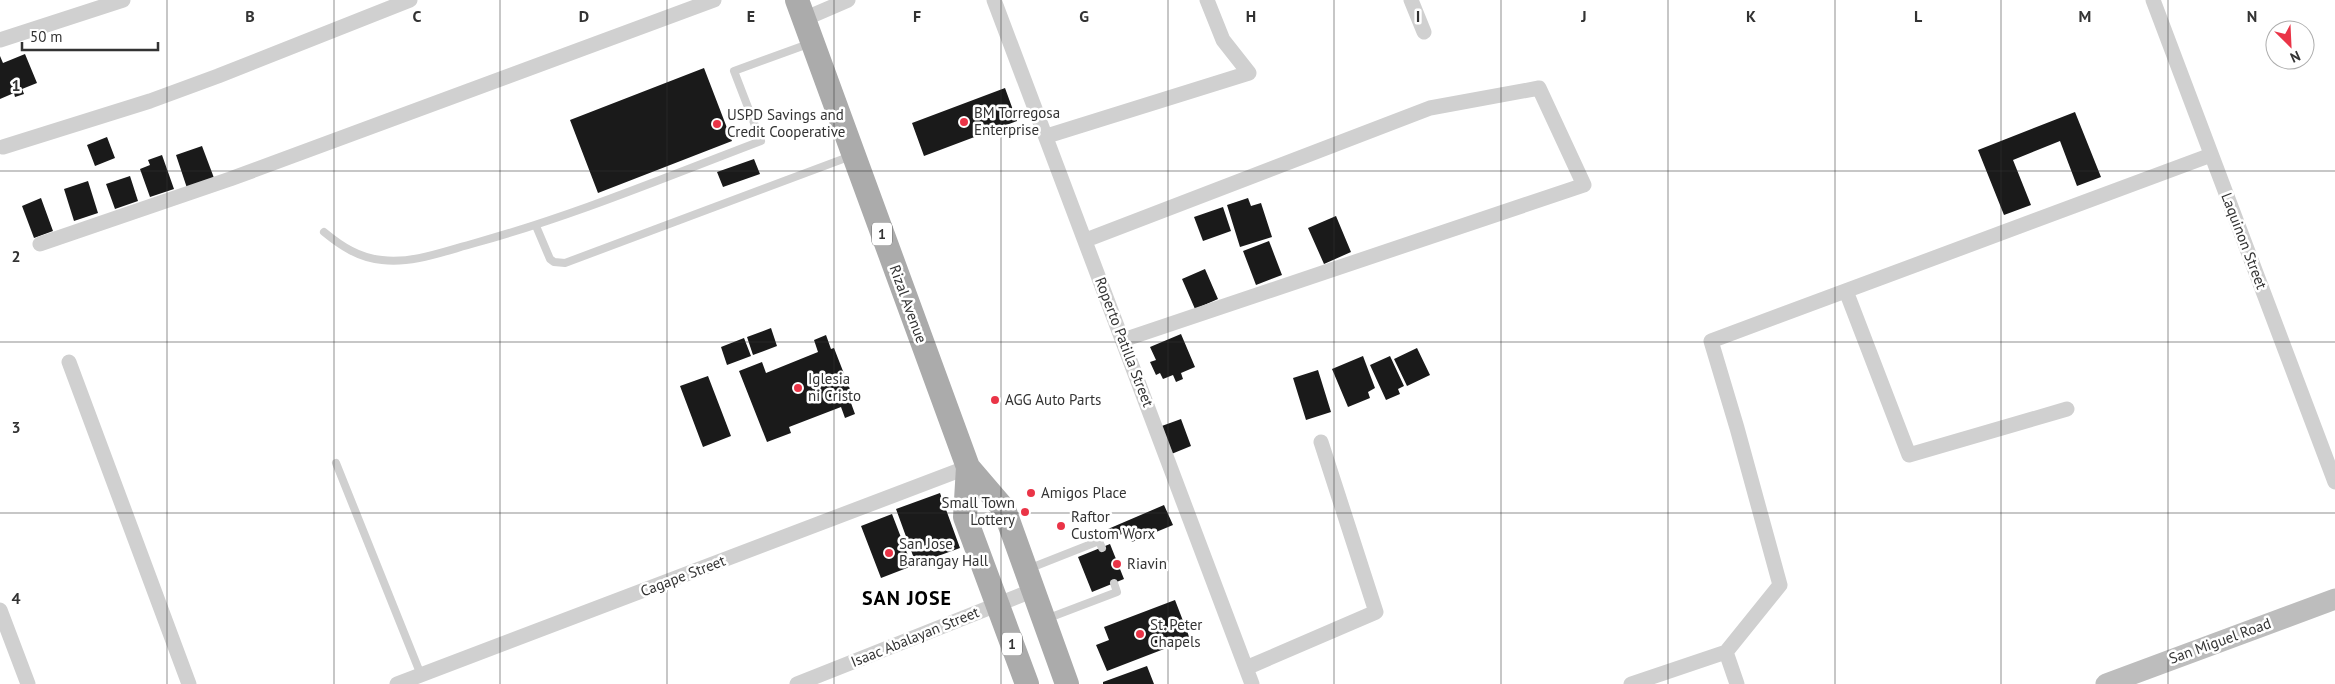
<svg xmlns="http://www.w3.org/2000/svg" width="2335" height="684" font-family="'PT Sans',sans-serif">
  <style>
    .building { fill: #1a1a1a }
    .lines { fill: none; stroke-linecap: round; stroke-linejoin: round }
    .lane { stroke: #d0d0d0; stroke-width: 8 }
    .street { stroke: #d0d0d0; stroke-width: 15 }
    .secondary { stroke: #bdbdbd; stroke-width: 21 }
    .primary { stroke: #ababab; stroke-width: 24 }
    .grid { fill: none; stroke: #333; stroke-width: 1; stroke-opacity: 0.55 }
    .poi-dot { fill: #ea3447; stroke: #fff; stroke-width: 2 }
    .labels { text-anchor: middle; stroke-width: 5; stroke-linejoin: round; paint-order: stroke }
    .shield { fill: #fff; stroke: #707070; stroke-width: 1 }
    .shield-label { font-size: 14px; font-weight: bold; fill: #333 }
    .poi-label { font-size: 15px; fill: #333; stroke: #fff; text-anchor: start }
    .street-label { font-size: 15px; fill: #333; stroke: #fff }
    .district-label { font-size: 20px; font-weight: bold; letter-spacing: 1px; fill: #000; stroke: #fff }
    .grid-label { font-size: 16px; text-anchor: middle; font-weight: bold; fill: #333; stroke: #fff; stroke-width: 5; stroke-linejoin: round; paint-order: stroke }
  </style>
  <rect width="100%" height="100%" fill="#fff"/>
  <path class="building" d="M 25,54 L 37,83 L 22,89 L 24,94 L 15,97 L 14,93 L 0,99 L 0,56 L 3,63 Z
    M 704,68 L 732,141 L 598,193 L 570,120 Z
    M 1005,88 L 1017,121 L 924,156 L 912,123 Z
    M 2075,112 L 2101,177 L 2077,186 L 2060,141 L 2013,160 L 2031,205 L 2004,215 L 1978,150 Z
    M 107,137 L 115,158 L 95,166 L 87,145 Z
    M 202,146 L 214,178 L 187,188 L 176,155 Z
    M 162,155 L 174,189 L 150,197 L 140,169 L 150,165 L 148,160 Z
    M 754,159 L 760,174 L 723,187 L 717,172 Z
    M 130,176 L 138,201 L 115,209 L 106,184 Z
    M 88,181 L 98,213 L 74,221 L 64,189 Z
    M 41,198 L 53,231 L 34,238 L 22,206 Z
    M 1248,198 L 1251,206 L 1261,203 L 1272,237 L 1240,247 L 1227,205 Z
    M 1223,207 L 1231,231 L 1203,241 L 1194,217 Z
    M 1336,216 L 1351,252 L 1324,264 L 1308,228 Z
    M 1269,241 L 1282,275 L 1256,285 L 1243,251 Z
    M 1205,269 L 1218,299 L 1195,309 L 1182,279 Z
    M 771,328 L 777,346 L 753,355 L 747,337 Z
    M 1181,334 L 1195,367 L 1181,373 L 1183,379 L 1176,382 L 1173,375 L 1163,379 L 1160,373 L 1156,375 L 1150,362 L 1156,360 L 1150,347 Z
    M 826,335 L 831,349 L 834,348 L 855,402 L 851,403 L 855,414 L 845,418 L 841,407 L 789,427 L 791,433 L 767,442 L 739,371 L 762,362 L 766,373 L 818,352 L 814,340 Z
    M 744,338 L 751,356 L 727,365 L 721,347 Z
    M 1417,348 L 1430,375 L 1407,386 L 1394,359 Z
    M 1363,356 L 1375,388 L 1368,392 L 1370,398 L 1348,407 L 1332,369 Z
    M 1390,356 L 1404,386 L 1398,389 L 1400,394 L 1386,400 L 1370,365 Z
    M 1318,370 L 1331,412 L 1306,420 L 1293,378 Z
    M 708,376 L 731,436 L 703,447 L 680,386 Z
    M 1181,419 L 1191,446 L 1169,455 L 1159,427 Z
    M 940,493 L 960,548 L 916,564 L 896,509 Z
    M 1164,505 L 1173,525 L 1132,542 L 1127,532 L 1112,538 L 1108,529 Z
    M 892,514 L 912,566 L 881,578 L 861,526 Z
    M 1110,544 L 1124,579 L 1092,592 L 1078,557 Z
    M 1175,600 L 1190,639 L 1107,671 L 1096,645 L 1109,640 L 1104,627 Z
    M 1147,666 L 1154,684 L 1103,684 L 1103,682 Z"/>
  <g class="lines">
    <path class="lane" d="M 536,226 L 550,259 L 554,262 L 565,263 L 851,156
      M 324,232 C 341,246 359,258 382,260 C 412,264 445,251 475,243 C 573,216 666,177 761,141 L 734,71 L 811,43
      M 336,463 L 421,675
      M 1028,569 L 1099,541 L 1102,548
      M 1046,619 L 1117,592 L 1114,583"/>
    <path class="street" d="M 994,0 L 1252,684
      M 1411,0 L 1424,32
      M 2153,0 L 2335,482
      M 804,19 L 848,0
      M 0,40 L 123,0
      M 1047,136 L 1249,73 L 1223,40 L 1207,0
      M 3,147 L 150,101 L 218,76 L 410,0
      M 1086,240 L 1430,108 L 1539,88 L 1584,185 L 1123,340
      M 40,244 L 230,179 L 714,0
      M 1846,291 L 1909,455 L 2067,409
      M 69,362 L 189,684
      M 0,610 L 28,684
      M 1726,652 L 1780,585 L 1737,428 L 1711,341 L 2211,155
      M 1246,668 L 1376,612 L 1321,442
      M 397,684 L 968,467
      M 797,684 L 1034,590
      M 1631,684 L 1726,652 L 1737,684"/>
    <path class="secondary" d="M 2106,684 L 2335,599"/>
    <path class="primary" d="M 797,0 L 968,467 L 1004,509 L 1067,684
      M 968,467 L 965,517 L 1027,684"/>
  </g>
  <path class="grid" d="M 167,0 L 167,684M 334,0 L 334,684M 500,0 L 500,684M 667,0 L 667,684M 834,0 L 834,684M 1001,0 L 1001,684M 1168,0 L 1168,684M 1334,0 L 1334,684M 1501,0 L 1501,684M 1668,0 L 1668,684M 1835,0 L 1835,684M 2001,0 L 2001,684M 2168,0 L 2168,684M 0,171 L 2335,171M 0,342 L 2335,342M 0,513 L 2335,513"/>
  <g class="poi-dot">
    <circle cx="964" cy="122" r="5"/>
    <circle cx="717" cy="124" r="5"/>
    <circle cx="798" cy="388" r="5"/>
    <circle cx="995" cy="400" r="5"/>
    <circle cx="1031" cy="493" r="5"/>
    <circle cx="1025" cy="512" r="5"/>
    <circle cx="1061" cy="526" r="5"/>
    <circle cx="889" cy="553" r="5"/>
    <circle cx="1117" cy="564" r="5"/>
    <circle cx="1140" cy="634" r="5"/>
  </g>
  <g class="labels">
    <g class="shield">
      <rect x="872" y="222.5" width="20" height="23" rx="4"/>
      <rect x="1002" y="632.5" width="20" height="23" rx="4"/>
    </g>
    <g class="shield-label">
      <text x="882" y="239">1</text>
      <text x="1012" y="649">1</text>
    </g>
    <g class="poi-label">
      <text x="974" y="118">BM Torregosa<tspan x="974" dy="17">Enterprise</tspan></text>
      <text x="727" y="120">USPD Savings and<tspan x="727" dy="17">Credit Cooperative</tspan></text>
      <text x="808" y="384">Iglesia<tspan x="808" dy="17">ni Cristo</tspan></text>
      <text x="1005" y="405">AGG Auto Parts</text>
      <text x="1041" y="498">Amigos Place</text>
      <text x="1015" y="508" text-anchor="end">Small Town<tspan x="1015" dy="17">Lottery</tspan></text>
      <text x="1071" y="522">Raftor<tspan x="1071" dy="17">Custom Worx</tspan></text>
      <text x="899" y="549">San Jose<tspan x="899" dy="17">Barangay Hall</tspan></text>
      <text x="1127" y="569">Riavin</text>
      <text x="1150" y="630">St. Peter<tspan x="1150" dy="17">Chapels</tspan></text>
    </g>
    <g class="street-label">
      <text transform="translate(2244 241) rotate(69)" y="5">Laquinon Street</text>
      <text transform="translate(908 304) rotate(70)" y="5">Rizal Avenue</text>
      <text transform="translate(1124 342) rotate(69)" y="5">Roperto Patilla Street</text>
      <text transform="translate(683 576) rotate(-21)" y="5">Cagape Street</text>
      <text transform="translate(915 637) rotate(-22)" y="5">Isaac Abalayan Street</text>
      <text transform="translate(2220 641) rotate(-20)" y="5">San Miguel Road</text>
    </g>
    <g class="district-label">
      <text x="907" y="605">SAN JOSE</text>
    </g>
  </g>
  <g class="grid-label">
    <text x="250" y="22">B</text>
    <text x="417" y="22">C</text>
    <text x="584" y="22">D</text>
    <text x="751" y="22">E</text>
    <text x="917" y="22">F</text>
    <text x="1084" y="22">G</text>
    <text x="1251" y="22">H</text>
    <text x="1418" y="22">I</text>
    <text x="1584" y="22">J</text>
    <text x="1751" y="22">K</text>
    <text x="1918" y="22">L</text>
    <text x="2085" y="22">M</text>
    <text x="2252" y="22">N</text>
    <text x="16" y="91">1</text>
    <text x="16" y="262">2</text>
    <text x="16" y="433">3</text>
    <text x="16" y="604">4</text>
  </g>
  <g transform="translate(2290 45) rotate(156)"><circle r="24" fill="#ffffff" stroke="#adadad"/>
  <path d="M0-4L9 19L0 12L-9 19Z" fill="#ea3447"/>
  <text y="-8" font-size="14" font-weight="bold" text-anchor="middle" fill="#333333">N</text>
  </g>
  <path d="M22 42v8h136v-8" fill="none" stroke="#333333" stroke-width="2.5"/>
  <text x="30" y="42" font-size="15" fill="#333333" stroke="#ffffff" stroke-width="4" paint-order="stroke">50 m</text>
</svg>
